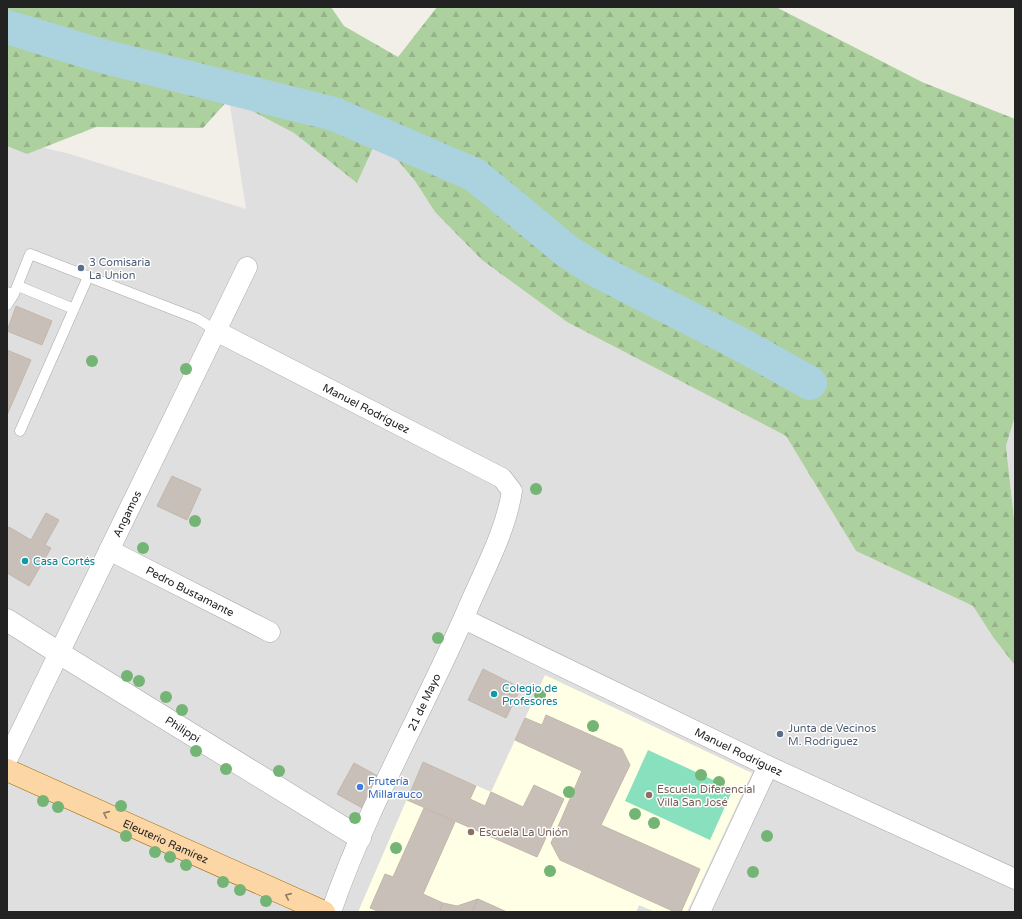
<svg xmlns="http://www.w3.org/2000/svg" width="1022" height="919" font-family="'Varela Round',sans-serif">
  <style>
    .residential { fill: #e0dfdf }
    .education { fill: #ffffe5 }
    .forest { fill: url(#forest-firs) }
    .pitch { fill: #88e0be }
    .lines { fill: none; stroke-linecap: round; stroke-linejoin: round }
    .river { stroke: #aad3df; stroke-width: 34 }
    .building { fill: #c7bfb8; stroke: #c4b6ab }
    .service-casing { stroke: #a9a9a9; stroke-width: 11 }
    .minor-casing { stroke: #a9a9a9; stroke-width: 21 }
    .tertiary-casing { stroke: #a9a9a9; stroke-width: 23 }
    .primary-casing { stroke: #a06b00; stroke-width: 23 }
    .service { stroke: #fff; stroke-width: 10 }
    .minor { stroke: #fff; stroke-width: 20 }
    .tertiary { stroke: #fff; stroke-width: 22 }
    .primary { stroke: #fcd6a4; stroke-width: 22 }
    .tree { fill: #74b475 }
    .oneway { stroke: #8f7c63 }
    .service-dot { fill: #5c6f8a; stroke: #fff; stroke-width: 1.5 }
    .culture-dot { fill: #0f9aa8; stroke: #fff; stroke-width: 1.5 }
    .shop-dot { fill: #3f7fe0; stroke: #fff; stroke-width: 1.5 }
    .education-dot { fill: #8d6e63; stroke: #fff; stroke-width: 1.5 }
    .labels { text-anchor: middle; stroke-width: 3; stroke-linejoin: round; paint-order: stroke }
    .service-label { font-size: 11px; fill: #4e5e75; stroke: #fff; text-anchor: start }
    .street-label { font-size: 11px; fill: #222; stroke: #fff }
    .culture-label { font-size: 11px; fill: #0d838f; stroke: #fff; text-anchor: start }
    .shop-label { font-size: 11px; fill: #366cbe; stroke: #fff; text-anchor: start }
    .education-label { font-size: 11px; fill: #785e54; stroke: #fff; text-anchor: start }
  </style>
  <defs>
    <pattern id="forest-firs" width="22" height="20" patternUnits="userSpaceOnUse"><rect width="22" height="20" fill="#add19e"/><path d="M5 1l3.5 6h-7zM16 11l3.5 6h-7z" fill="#95b388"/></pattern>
  </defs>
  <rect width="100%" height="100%" fill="#f2efe9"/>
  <path class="residential" d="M 229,99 L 294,133 L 357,182 L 378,137 L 415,181 L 435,212 L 482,260 L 567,322 L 786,436 L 856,551 L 973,606 L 993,637 L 1015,663 L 1015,912 L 7,912 L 7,139 L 70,154 L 246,209 Z
    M 1015,416 L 1015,528 L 1006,446 Z"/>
  <path class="education" d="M 545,675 L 752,773 L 687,912 L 655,912 L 639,905 L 636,912 L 358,912 L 423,762 L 491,792 Z"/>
  <path class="forest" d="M 7,7 L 331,7 L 344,26 L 398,57 L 437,7 L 776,7 L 922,82 L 1015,119 L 1015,416 L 1006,446 L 1015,528 L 1014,664 L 993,637 L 973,606 L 856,551 L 786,436 L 567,322 L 482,260 L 435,212 L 415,181 L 378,137 L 357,183 L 294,133 L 229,99 L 203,128 L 96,127 L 27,154 L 7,146 Z"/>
  <path class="pitch" d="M 648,750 L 733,789 L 710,840 L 625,801 Z"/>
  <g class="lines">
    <path class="river" d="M 7,27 L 102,56 L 334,114 L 475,175 L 568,252 L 600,272 L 740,344 L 810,383"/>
  </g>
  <path class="building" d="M 16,306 L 52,321 L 42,345 L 7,331 Z
    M 7,350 L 31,360 L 7,415 Z
    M 172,476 L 201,489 L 187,520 L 157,506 Z
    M 46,513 L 59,520 L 45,545 L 51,548 L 29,586 L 7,573 L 7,530 L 9,527 L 31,540 Z
    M 483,669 L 521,688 L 506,718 L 468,700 Z
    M 546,715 L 622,749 L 630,765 L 601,825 L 700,869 L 681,912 L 675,912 L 560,860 L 551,843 L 582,771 L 515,740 L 525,718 L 542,725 Z
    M 423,762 L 476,786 L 470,799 L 485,806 L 491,792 L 523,807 L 534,785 L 564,799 L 537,857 L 407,800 Z
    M 354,763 L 383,779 L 366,810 L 337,794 Z
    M 424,808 L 455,822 L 423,894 L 443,903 L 439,912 L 380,912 L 370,908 L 385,874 L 393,877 Z
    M 478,899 L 507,912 L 472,912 Z
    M 478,899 L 472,912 L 439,912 L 443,903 L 457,906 Z"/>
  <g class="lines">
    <g class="service-casing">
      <path id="service" d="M 18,286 L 74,309
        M 7,292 L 14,294 L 30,254 L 198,319 L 216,331
        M 7,305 L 14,294
        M 20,431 L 88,277"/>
    </g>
    <g class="minor-casing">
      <g id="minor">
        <path id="s1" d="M 216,331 L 502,478 L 512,491 C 506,529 487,565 471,601 C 427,705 368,804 331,912"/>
        <path id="s2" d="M 109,550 L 270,632"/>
        <path id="s3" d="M 464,619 L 768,766 L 1015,879"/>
        <path id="s4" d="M 7,760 L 247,267"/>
        <path d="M 700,912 L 768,766"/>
      </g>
    </g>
    <g class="tertiary-casing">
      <g id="tertiary">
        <path id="s5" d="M 7,620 L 59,653 L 360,838"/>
      </g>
    </g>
    <g class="primary-casing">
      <g id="primary">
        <path id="s6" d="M 7,770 L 324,912"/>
      </g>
    </g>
    <use href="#service" class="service"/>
    <use href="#minor" class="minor"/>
    <use href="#tertiary" class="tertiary"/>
    <use href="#primary" class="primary"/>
  </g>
  <g class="tree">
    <circle cx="92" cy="361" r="6"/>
    <circle cx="186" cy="369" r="6"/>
    <circle cx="536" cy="489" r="6"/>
    <circle cx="195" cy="521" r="6"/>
    <circle cx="143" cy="548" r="6"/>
    <circle cx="438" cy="638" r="6"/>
    <circle cx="127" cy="676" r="6"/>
    <circle cx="139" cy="681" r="6"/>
    <circle cx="540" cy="695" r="6"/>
    <circle cx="166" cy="697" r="6"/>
    <circle cx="182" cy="710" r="6"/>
    <circle cx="593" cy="726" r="6"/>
    <circle cx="196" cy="751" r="6"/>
    <circle cx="226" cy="769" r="6"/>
    <circle cx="279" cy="771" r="6"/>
    <circle cx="701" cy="775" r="6"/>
    <circle cx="719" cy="782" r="6"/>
    <circle cx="569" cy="792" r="6"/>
    <circle cx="43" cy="801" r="6"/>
    <circle cx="121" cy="806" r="6"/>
    <circle cx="58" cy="807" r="6"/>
    <circle cx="635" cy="814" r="6"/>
    <circle cx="355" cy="818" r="6"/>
    <circle cx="654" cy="823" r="6"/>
    <circle cx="126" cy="836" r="6"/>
    <circle cx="767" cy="836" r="6"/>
    <circle cx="396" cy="848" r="6"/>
    <circle cx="155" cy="852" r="6"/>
    <circle cx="170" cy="857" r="6"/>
    <circle cx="186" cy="865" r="6"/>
    <circle cx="550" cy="871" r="6"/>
    <circle cx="753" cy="872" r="6"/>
    <circle cx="223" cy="882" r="6"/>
    <circle cx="240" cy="890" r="6"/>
    <circle cx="266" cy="901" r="6"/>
  </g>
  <defs><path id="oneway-chevron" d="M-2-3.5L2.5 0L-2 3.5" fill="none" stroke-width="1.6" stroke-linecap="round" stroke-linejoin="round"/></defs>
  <g class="oneway">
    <use href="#oneway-chevron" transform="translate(106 814) rotate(-156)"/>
    <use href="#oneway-chevron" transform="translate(288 896) rotate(-156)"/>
  </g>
  <g class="service-dot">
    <circle cx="81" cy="268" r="4"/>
    <circle cx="780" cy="734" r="4"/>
  </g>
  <g class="culture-dot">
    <circle cx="25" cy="561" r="4"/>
    <circle cx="494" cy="694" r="4"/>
  </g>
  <circle class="shop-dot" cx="360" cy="787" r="4"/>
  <g class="education-dot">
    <circle cx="649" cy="795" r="4"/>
    <circle cx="471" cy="832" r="4"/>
  </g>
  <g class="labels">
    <g class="service-label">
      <text x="89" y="266">3 Comisaria<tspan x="89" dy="13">La Union</tspan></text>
      <text x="788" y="732">Junta de Vecinos<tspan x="788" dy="13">M. Rodriguez</tspan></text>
    </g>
    <g class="street-label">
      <text dy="4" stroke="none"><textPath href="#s1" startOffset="169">Manuel Rodríguez</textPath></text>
      <text dy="4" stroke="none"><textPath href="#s4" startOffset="274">Angamos</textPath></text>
      <text dy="4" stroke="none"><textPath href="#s2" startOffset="91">Pedro Bustamante</textPath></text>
      <text transform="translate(424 702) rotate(-65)" y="4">21 de Mayo</text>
      <text dy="4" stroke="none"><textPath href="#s5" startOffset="207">Philippi</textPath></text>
      <text dy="4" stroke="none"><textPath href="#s3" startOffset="305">Manuel Rodríguez</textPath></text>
      <text dy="4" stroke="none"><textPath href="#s6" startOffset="174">Eleuterio Ramírez</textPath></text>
    </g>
    <g class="culture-label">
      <text x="33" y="565">Casa Cortés</text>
      <text x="502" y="692">Colegio de<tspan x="502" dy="13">Profesores</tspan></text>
    </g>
    <g class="shop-label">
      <text x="368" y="785">Frutería<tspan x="368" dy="13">Millarauco</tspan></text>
    </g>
    <g class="education-label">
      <text x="657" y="793">Escuela Diferencial<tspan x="657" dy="13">Villa San José</tspan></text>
      <text x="479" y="836">Escuela La Unión</text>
    </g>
  </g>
  <rect width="1022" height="919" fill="none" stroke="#222222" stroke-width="16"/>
</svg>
